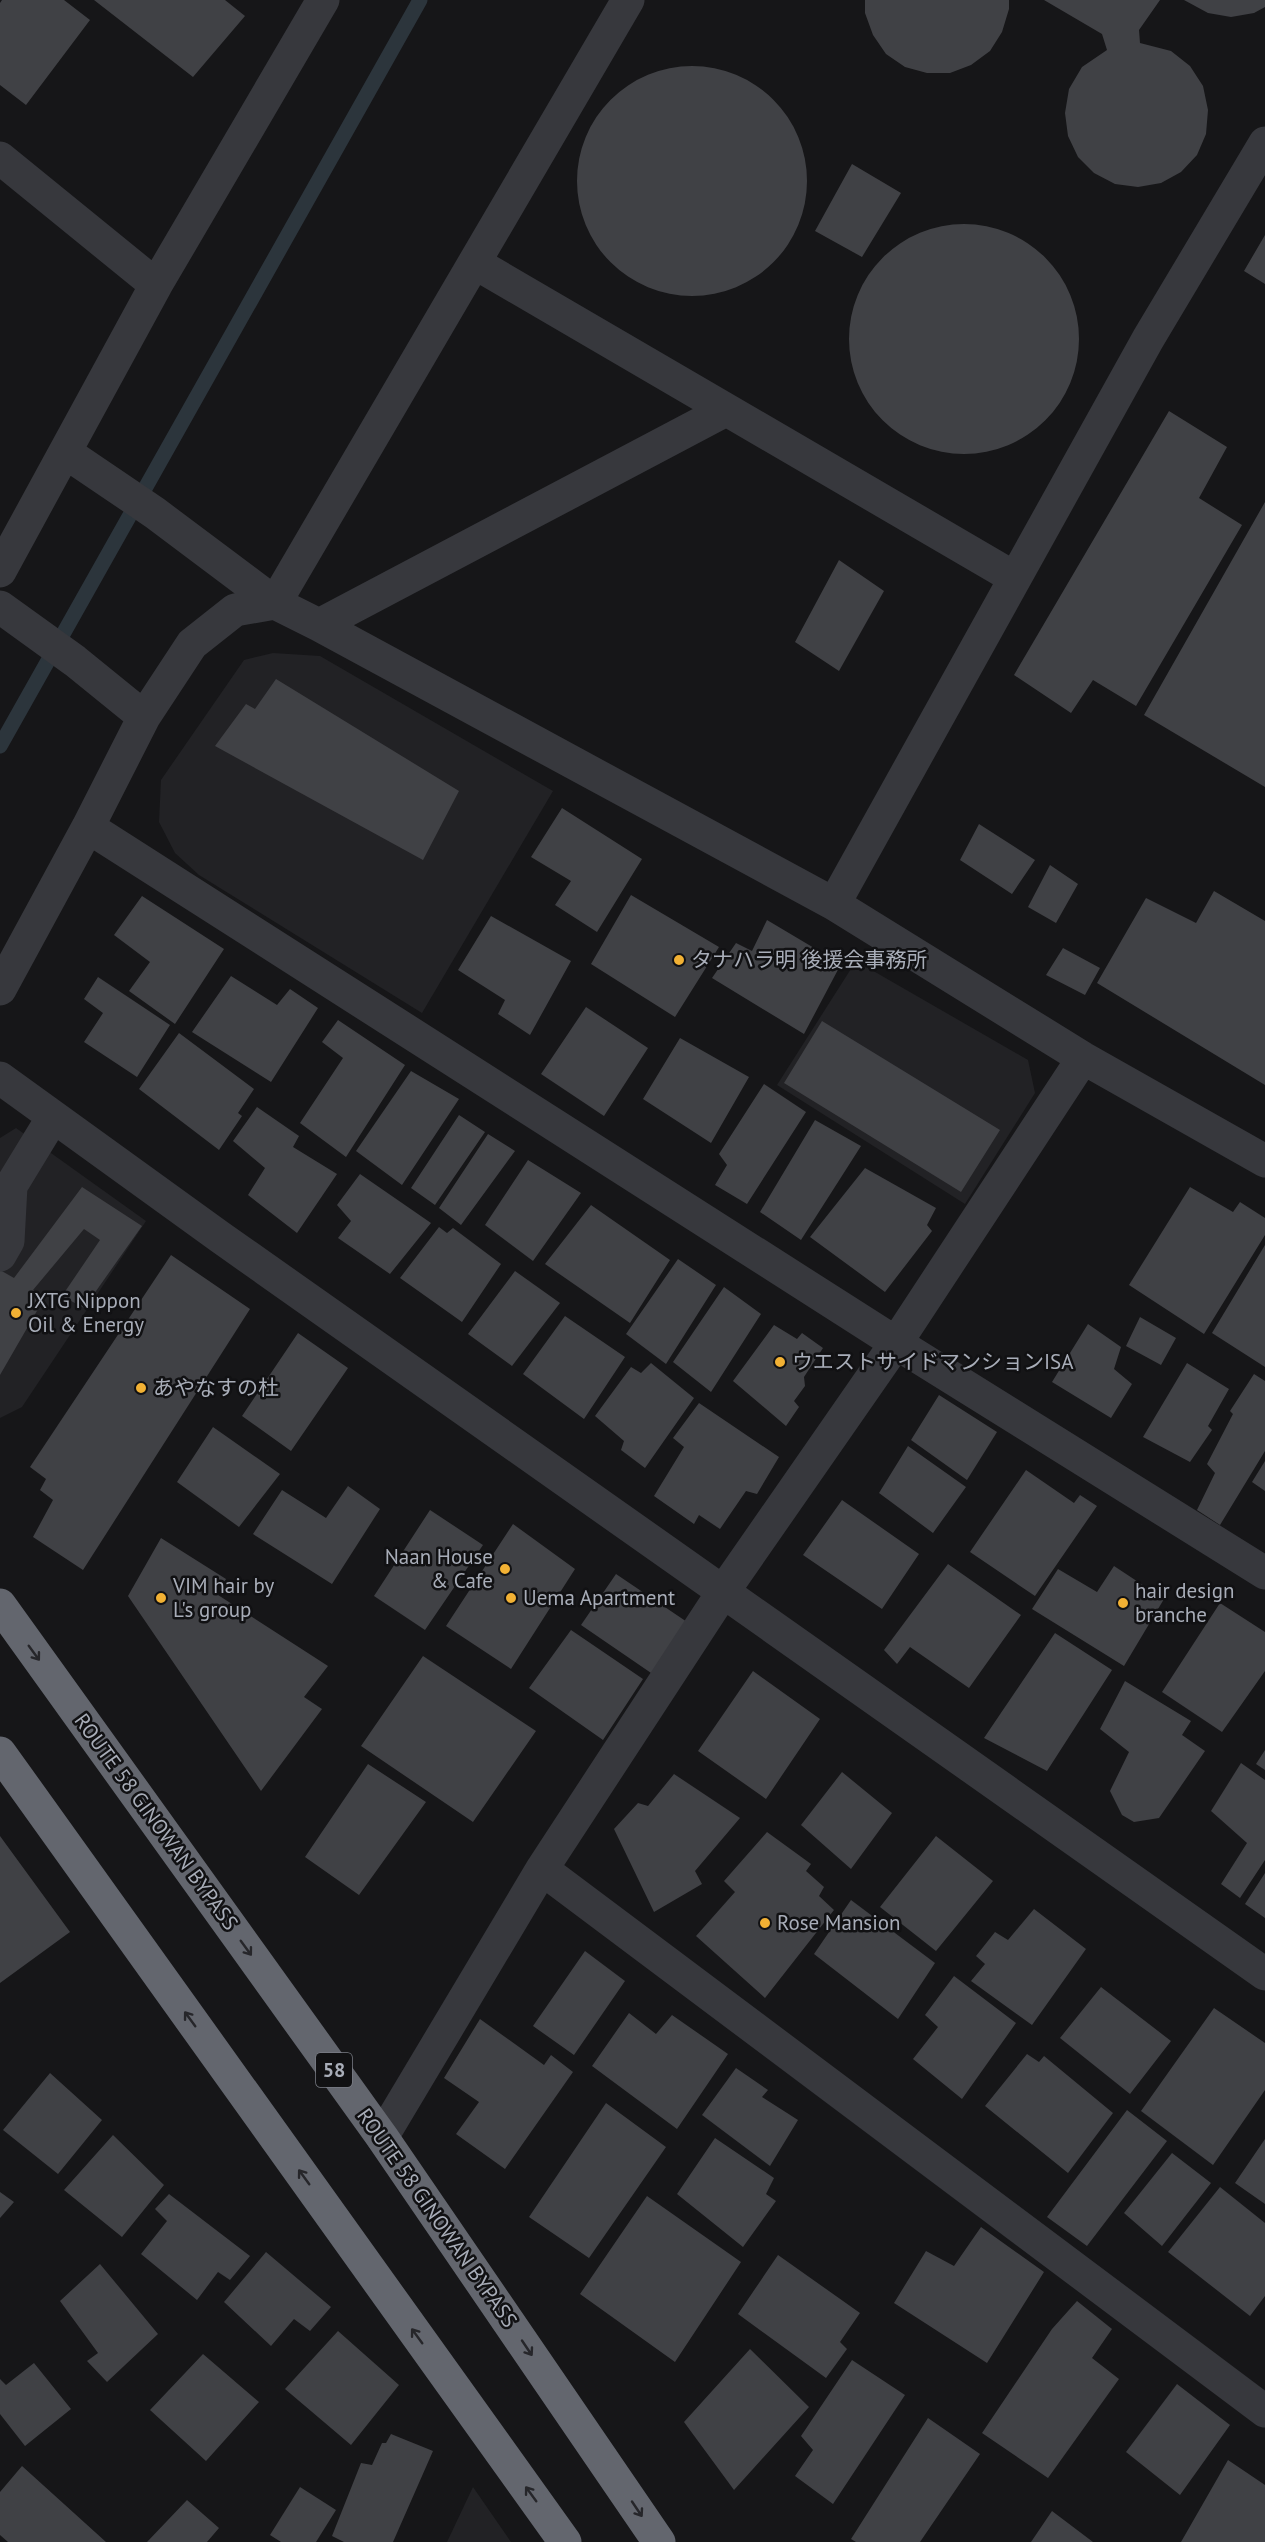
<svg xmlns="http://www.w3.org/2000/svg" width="1265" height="2542" font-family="'PT Sans','Noto Sans JP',sans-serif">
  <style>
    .built { fill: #222225 }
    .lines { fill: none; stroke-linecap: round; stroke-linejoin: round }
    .stream { stroke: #2c353c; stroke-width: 15 }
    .building { fill: #404145 }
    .minor { stroke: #37383d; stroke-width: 33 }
    .highway { stroke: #63666e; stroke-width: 33 }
    .oneway { stroke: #26262a }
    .poi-dot { fill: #f2b134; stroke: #111113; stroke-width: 2 }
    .labels { text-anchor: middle; stroke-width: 5; stroke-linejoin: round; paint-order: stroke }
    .shield { fill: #111113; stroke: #7b7e86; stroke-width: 1.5 }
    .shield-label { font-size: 20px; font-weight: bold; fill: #a8adb8 }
    .poi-label { font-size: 21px; fill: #a8adb8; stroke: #111113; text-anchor: start }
    .street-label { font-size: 21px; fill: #a8adb8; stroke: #111113 }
  </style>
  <rect width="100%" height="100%" fill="#161618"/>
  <path class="built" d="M 273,653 L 320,656 L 553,791 L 422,1013 L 199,875 L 175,853 L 159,822 L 161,780 L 244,660 Z
    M 856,961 L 1028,1060 L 1035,1093 L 965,1204 L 777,1085 Z
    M 16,1128 L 146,1221 L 22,1407 L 0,1418 L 0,1138 Z
    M 473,2487 L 511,2542 L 447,2542 Z"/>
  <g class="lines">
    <path class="stream" d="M 0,746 L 420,0"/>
  </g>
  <path class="building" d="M 2,0 L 64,0 L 90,20 L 26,105 L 0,85 L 0,3 Z
    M 94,0 L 225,0 L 245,16 L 193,77 Z
    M 865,0 L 1009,0 L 1009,9 L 1002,32 L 990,51 L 971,65 L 950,73 L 927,73 L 905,67 L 886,54 L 873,35 L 865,13 Z
    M 1044,0 L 1160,0 L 1139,30 L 1140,43 L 1171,51 L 1190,66 L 1203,86 L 1208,110 L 1206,134 L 1197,155 L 1181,172 L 1161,183 L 1138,187 L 1115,184 L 1094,173 L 1078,157 L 1068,136 L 1065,113 L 1069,89 L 1082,67 L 1107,50 L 1102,34 Z
    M 1184,0 L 1265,0 L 1265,7 L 1254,13 L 1231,17 L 1208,13 Z
    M577 181a115 115 0 1 1 230 0a115 115 0 1 1-230 0Z
    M 852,164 L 901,193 L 862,257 L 815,231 Z
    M849 339a115 115 0 1 1 230 0a115 115 0 1 1-230 0Z
    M 1265,235 L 1265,284 L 1244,271 Z
    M 1169,411 L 1227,447 L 1199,498 L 1242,525 L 1136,706 L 1093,680 L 1071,713 L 1014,675 Z
    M 1265,502 L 1265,787 L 1144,715 Z
    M 839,560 L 884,591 L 839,671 L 795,642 Z
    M 276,679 L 459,791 L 423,860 L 215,746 L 246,704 L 255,709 Z
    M 562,808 L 642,859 L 597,932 L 555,905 L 571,881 L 531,857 Z
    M 979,824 L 1035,860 L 1012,894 L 960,860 Z
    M 1050,865 L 1078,884 L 1056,923 L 1028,907 Z
    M 1214,891 L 1265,921 L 1265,1085 L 1097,983 L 1146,898 L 1196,923 Z
    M 631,895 L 719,947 L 675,1017 L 591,964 Z
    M 142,896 L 224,949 L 175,1024 L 129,991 L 150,962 L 114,935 Z
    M 491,916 L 571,961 L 530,1035 L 498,1014 L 505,1000 L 458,970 Z
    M 767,920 L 841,964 L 804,1034 L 712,978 L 736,943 L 752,951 Z
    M 1063,948 L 1100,968 L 1085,995 L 1046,975 Z
    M 231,976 L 277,1005 L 290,989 L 318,1008 L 271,1082 L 192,1032 Z
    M 98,977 L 170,1025 L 137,1077 L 84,1042 L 103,1013 L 84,999 Z
    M 586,1007 L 648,1048 L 604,1116 L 541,1074 Z
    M 338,1020 L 405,1065 L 346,1157 L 300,1123 L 343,1058 L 322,1042 Z
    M 822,1021 L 1000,1130 L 961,1192 L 784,1083 Z
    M 179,1033 L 254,1089 L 238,1113 L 242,1116 L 219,1150 L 139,1089 Z
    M 680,1038 L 749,1077 L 711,1143 L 643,1099 Z
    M 411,1071 L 459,1099 L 402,1185 L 356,1151 Z
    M 764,1084 L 806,1112 L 747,1204 L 715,1185 L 727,1165 L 719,1154 Z
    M 257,1107 L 299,1136 L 293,1147 L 337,1174 L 297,1233 L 248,1195 L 265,1168 L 233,1141 Z
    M 459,1115 L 485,1132 L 435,1205 L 411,1188 Z
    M 815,1120 L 861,1146 L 801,1240 L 760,1212 Z
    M 488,1134 L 515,1151 L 461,1225 L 439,1208 Z
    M 528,1160 L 581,1193 L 533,1261 L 485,1225 Z
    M 865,1168 L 936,1208 L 927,1225 L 932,1231 L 885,1292 L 810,1237 Z
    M 360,1174 L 431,1223 L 390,1274 L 338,1238 L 351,1221 L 337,1205 Z
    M 82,1187 L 142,1226 L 84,1308 L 62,1296 L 100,1240 L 84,1229 L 33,1290 L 45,1297 L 0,1375 L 0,1270 L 14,1278 Z
    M 1190,1187 L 1233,1212 L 1240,1202 L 1265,1218 L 1265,1235 L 1204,1334 L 1129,1285 Z
    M 591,1205 L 670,1260 L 630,1323 L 545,1264 Z
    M 439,1227 L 447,1233 L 453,1228 L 501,1264 L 462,1322 L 400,1278 Z
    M 1265,1245 L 1265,1367 L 1212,1333 Z
    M 171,1255 L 250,1309 L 83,1570 L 33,1537 L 53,1500 L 40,1490 L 46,1479 L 30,1467 Z
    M 678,1259 L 716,1285 L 666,1364 L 626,1334 Z
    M 515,1271 L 560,1303 L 512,1366 L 468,1334 Z
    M 724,1287 L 761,1314 L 711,1392 L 673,1362 Z
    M 565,1316 L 625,1357 L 584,1419 L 523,1374 Z
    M 1140,1317 L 1176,1338 L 1161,1365 L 1126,1346 Z
    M 1088,1324 L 1121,1347 L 1114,1369 L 1132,1384 L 1111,1418 L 1052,1382 Z
    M 774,1325 L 797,1339 L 802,1333 L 823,1348 L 804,1377 L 805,1386 L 794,1401 L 799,1407 L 786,1426 L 733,1381 Z
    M 298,1333 L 348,1368 L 291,1451 L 242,1416 Z
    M 651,1363 L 694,1398 L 645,1468 L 621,1450 L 624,1441 L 595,1416 L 631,1367 L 641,1373 Z
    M 1187,1363 L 1229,1389 L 1208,1426 L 1212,1430 L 1190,1462 L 1143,1437 Z
    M 1254,1374 L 1265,1381 L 1265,1451 L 1220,1525 L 1197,1510 L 1215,1473 L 1207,1464 L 1233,1414 L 1230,1411 Z
    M 939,1395 L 997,1432 L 967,1480 L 911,1440 Z
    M 699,1403 L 779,1457 L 757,1494 L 746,1491 L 720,1529 L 699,1515 L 694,1524 L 654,1496 L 684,1447 L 673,1438 Z
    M 213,1427 L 280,1474 L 239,1527 L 177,1482 Z
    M 908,1446 L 966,1487 L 933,1533 L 879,1493 Z
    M 1265,1461 L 1265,1491 L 1252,1482 Z
    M 1026,1470 L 1074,1503 L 1080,1495 L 1097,1506 L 1035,1596 L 970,1552 Z
    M 348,1486 L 380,1509 L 332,1584 L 253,1534 L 282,1490 L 326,1518 Z
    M 842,1500 L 919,1554 L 882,1609 L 803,1555 Z
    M 430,1510 L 483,1545 L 425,1630 L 374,1596 Z
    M 513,1524 L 575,1569 L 511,1669 L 446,1626 Z
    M 161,1538 L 226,1579 L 218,1595 L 328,1666 L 304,1697 L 322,1709 L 261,1791 L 128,1596 Z
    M 948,1564 L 1021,1615 L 969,1688 L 910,1647 L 897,1664 L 884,1650 Z
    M 1114,1566 L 1164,1599 L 1124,1666 L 1032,1609 L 1058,1569 L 1097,1592 Z
    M 616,1574 L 690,1624 L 654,1675 L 581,1625 Z
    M 1220,1603 L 1265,1632 L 1265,1671 L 1222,1732 L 1162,1692 Z
    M 571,1630 L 643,1679 L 603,1740 L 529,1688 Z
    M 1055,1633 L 1112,1670 L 1047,1771 L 984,1738 Z
    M 423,1656 L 536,1731 L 473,1822 L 361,1746 Z
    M 753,1671 L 820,1719 L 766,1799 L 698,1751 Z
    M 1125,1681 L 1191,1721 L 1182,1735 L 1205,1751 L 1159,1818 L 1134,1822 L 1122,1815 L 1110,1791 L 1129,1752 L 1100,1729 Z
    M 1265,1750 L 1265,1770 L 1256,1764 Z
    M 1241,1763 L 1265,1780 L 1265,1860 L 1240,1898 L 1221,1884 L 1247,1843 L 1211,1811 Z
    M 368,1764 L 426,1802 L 359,1895 L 305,1857 Z
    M 842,1772 L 892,1813 L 851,1869 L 801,1825 Z
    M 674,1774 L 740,1818 L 695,1871 L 702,1884 L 654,1912 L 614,1829 L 638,1803 L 648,1806 Z
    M 767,1832 L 811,1864 L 806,1871 L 824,1887 L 819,1896 L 834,1910 L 765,1998 L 696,1936 L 735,1892 L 724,1881 Z
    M 0,1836 L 70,1932 L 0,1983 Z
    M 936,1836 L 993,1881 L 936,1951 L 880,1907 Z
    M 1265,1873 L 1265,1918 L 1245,1904 Z
    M 851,1900 L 935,1963 L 898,2019 L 814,1954 Z
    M 1034,1909 L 1086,1949 L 1032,2025 L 971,1981 L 985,1964 L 976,1956 L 995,1932 L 1008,1940 Z
    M 585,1951 L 625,1981 L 574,2055 L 533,2026 Z
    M 954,1976 L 1016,2023 L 962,2099 L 913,2059 L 938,2027 L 925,2015 Z
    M 1101,1987 L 1171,2041 L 1130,2094 L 1060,2038 Z
    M 1214,2008 L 1265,2043 L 1265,2090 L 1213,2165 L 1141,2111 Z
    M 629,2013 L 656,2034 L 672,2015 L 728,2054 L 677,2129 L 592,2066 Z
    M 480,2019 L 544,2065 L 551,2055 L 573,2072 L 505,2169 L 456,2134 L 479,2102 L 444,2078 Z
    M 1027,2054 L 1039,2062 L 1044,2056 L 1113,2113 L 1068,2173 L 985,2106 Z
    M 736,2068 L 768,2090 L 762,2097 L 798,2120 L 770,2166 L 702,2115 Z
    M 50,2073 L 102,2120 L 58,2174 L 3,2130 Z
    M 606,2103 L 666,2147 L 589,2258 L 529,2217 Z
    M 1127,2110 L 1167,2141 L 1087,2246 L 1047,2217 Z
    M 113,2135 L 164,2185 L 122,2237 L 64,2190 Z
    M 715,2138 L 774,2178 L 766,2194 L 776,2201 L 743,2247 L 677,2194 Z
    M 1265,2139 L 1265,2204 L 1235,2183 Z
    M 1172,2153 L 1211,2183 L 1162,2246 L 1124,2213 Z
    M 1220,2187 L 1265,2223 L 1265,2296 L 1250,2316 L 1168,2252 Z
    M 0,2192 L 14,2202 L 0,2218 Z
    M 169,2194 L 250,2256 L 230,2280 L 218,2272 L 197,2300 L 141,2254 L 167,2221 L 155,2209 Z
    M 647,2196 L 741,2262 L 675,2362 L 580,2294 Z
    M 981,2227 L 1044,2272 L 987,2363 L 894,2303 L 926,2251 L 954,2266 Z
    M 266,2252 L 331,2307 L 310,2331 L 294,2319 L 271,2346 L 224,2302 Z
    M 778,2255 L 860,2313 L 840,2342 L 847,2349 L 826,2378 L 738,2314 Z
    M 100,2264 L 158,2334 L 107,2382 L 87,2361 L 98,2353 L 60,2301 Z
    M 1077,2301 L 1112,2329 L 1092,2358 L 1119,2379 L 1048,2478 L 982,2433 L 1052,2329 Z
    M 338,2331 L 399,2385 L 351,2445 L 285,2389 Z
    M 750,2349 L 809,2407 L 734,2490 L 684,2422 Z
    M 203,2354 L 259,2402 L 206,2461 L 150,2410 Z
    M 852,2360 L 905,2395 L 833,2504 L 795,2476 L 813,2450 L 801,2436 Z
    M 34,2363 L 71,2409 L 25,2446 L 0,2414 L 0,2379 L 6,2385 Z
    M 1177,2384 L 1230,2425 L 1180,2495 L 1126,2452 Z
    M 928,2418 L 980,2454 L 920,2542 L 856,2542 L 851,2539 Z
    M 391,2434 L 433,2451 L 393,2542 L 344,2542 L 332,2536 L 361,2463 L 372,2465 L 382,2443 L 386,2443 Z
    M 1228,2460 L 1265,2485 L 1265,2542 L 1181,2542 Z
    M 22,2466 L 106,2542 L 8,2542 L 0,2535 L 0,2492 Z
    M 300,2487 L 336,2510 L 316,2542 L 281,2542 L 270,2535 Z
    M 187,2500 L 219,2528 L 207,2542 L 147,2542 Z
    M 1052,2511 L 1093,2542 L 1031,2542 Z"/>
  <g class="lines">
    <path class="minor" d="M 0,158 L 156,285
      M 475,263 L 1015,578
      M 65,452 L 155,513 L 275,603 L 628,0
      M 0,571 L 156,285 L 323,0
      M 0,607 L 75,661 L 144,717
      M 319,625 L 726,410
      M 88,827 L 896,1343 L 1265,1573
      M 834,904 L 1148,339 L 1265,143
      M 0,989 L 88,827 L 144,717 L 192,644 L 235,610 L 275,603 L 319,625 L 834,904 L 1083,1058 L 1265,1161
      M 0,1078 L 220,1237 L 1265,1974
      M 0,1255 L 8,1241 L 11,1186 L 53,1117
      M 542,1869 L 1265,2411
      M 382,2137 L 542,1869 L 723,1592 L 896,1343 L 1083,1058"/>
    <path class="highway" d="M 0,1605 L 382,2137 L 659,2542
      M 0,1753 L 565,2542"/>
  </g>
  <defs><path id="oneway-shaft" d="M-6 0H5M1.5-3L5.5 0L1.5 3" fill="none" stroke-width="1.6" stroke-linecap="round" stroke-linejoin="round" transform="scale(1.5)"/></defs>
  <g class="oneway">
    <use href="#oneway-shaft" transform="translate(34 1653) rotate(54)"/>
    <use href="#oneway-shaft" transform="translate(246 1948) rotate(54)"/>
    <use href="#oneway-shaft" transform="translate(190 2019) rotate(-126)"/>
    <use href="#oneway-shaft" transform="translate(304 2177) rotate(-126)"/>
    <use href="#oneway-shaft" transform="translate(417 2336) rotate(-126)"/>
    <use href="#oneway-shaft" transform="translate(527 2348) rotate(56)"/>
    <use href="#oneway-shaft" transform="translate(531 2494) rotate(-126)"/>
    <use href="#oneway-shaft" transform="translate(637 2509) rotate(56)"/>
  </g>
  <g class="poi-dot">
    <circle cx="679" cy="960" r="6"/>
    <circle cx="16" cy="1313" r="6"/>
    <circle cx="780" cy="1362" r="6"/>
    <circle cx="141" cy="1388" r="6"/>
    <circle cx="505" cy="1569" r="6"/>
    <circle cx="161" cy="1598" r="6"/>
    <circle cx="511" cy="1598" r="6"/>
    <circle cx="1123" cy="1603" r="6"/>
    <circle cx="765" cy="1923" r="6"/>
  </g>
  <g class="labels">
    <rect class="shield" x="316" y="2053" width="36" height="34" rx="4.5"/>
    <g class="shield-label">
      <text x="334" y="2077">58</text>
    </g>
    <g class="poi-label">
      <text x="691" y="967">タナハラ明 後援会事務所</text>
      <text x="28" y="1308">JXTG Nippon<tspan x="28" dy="24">Oil &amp; Energy</tspan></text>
      <text x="792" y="1369">ウエストサイドマンションISA</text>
      <text x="153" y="1395">あやなすの杜</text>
      <text x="493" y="1564" text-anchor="end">Naan House<tspan x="493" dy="24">&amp; Cafe</tspan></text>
      <text x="173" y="1593">VIM hair by<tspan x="173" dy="24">L's group</tspan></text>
      <text x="1135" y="1598">hair design<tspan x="1135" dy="24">branche</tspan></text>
      <text x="523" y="1605">Uema Apartment</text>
      <text x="777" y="1930">Rose Mansion</text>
    </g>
    <g class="street-label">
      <text transform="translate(156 1822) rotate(54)" y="7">ROUTE 58 GINOWAN BYPASS</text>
      <text transform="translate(437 2218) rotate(55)" y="7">ROUTE 58 GINOWAN BYPASS</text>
    </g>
  </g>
</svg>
